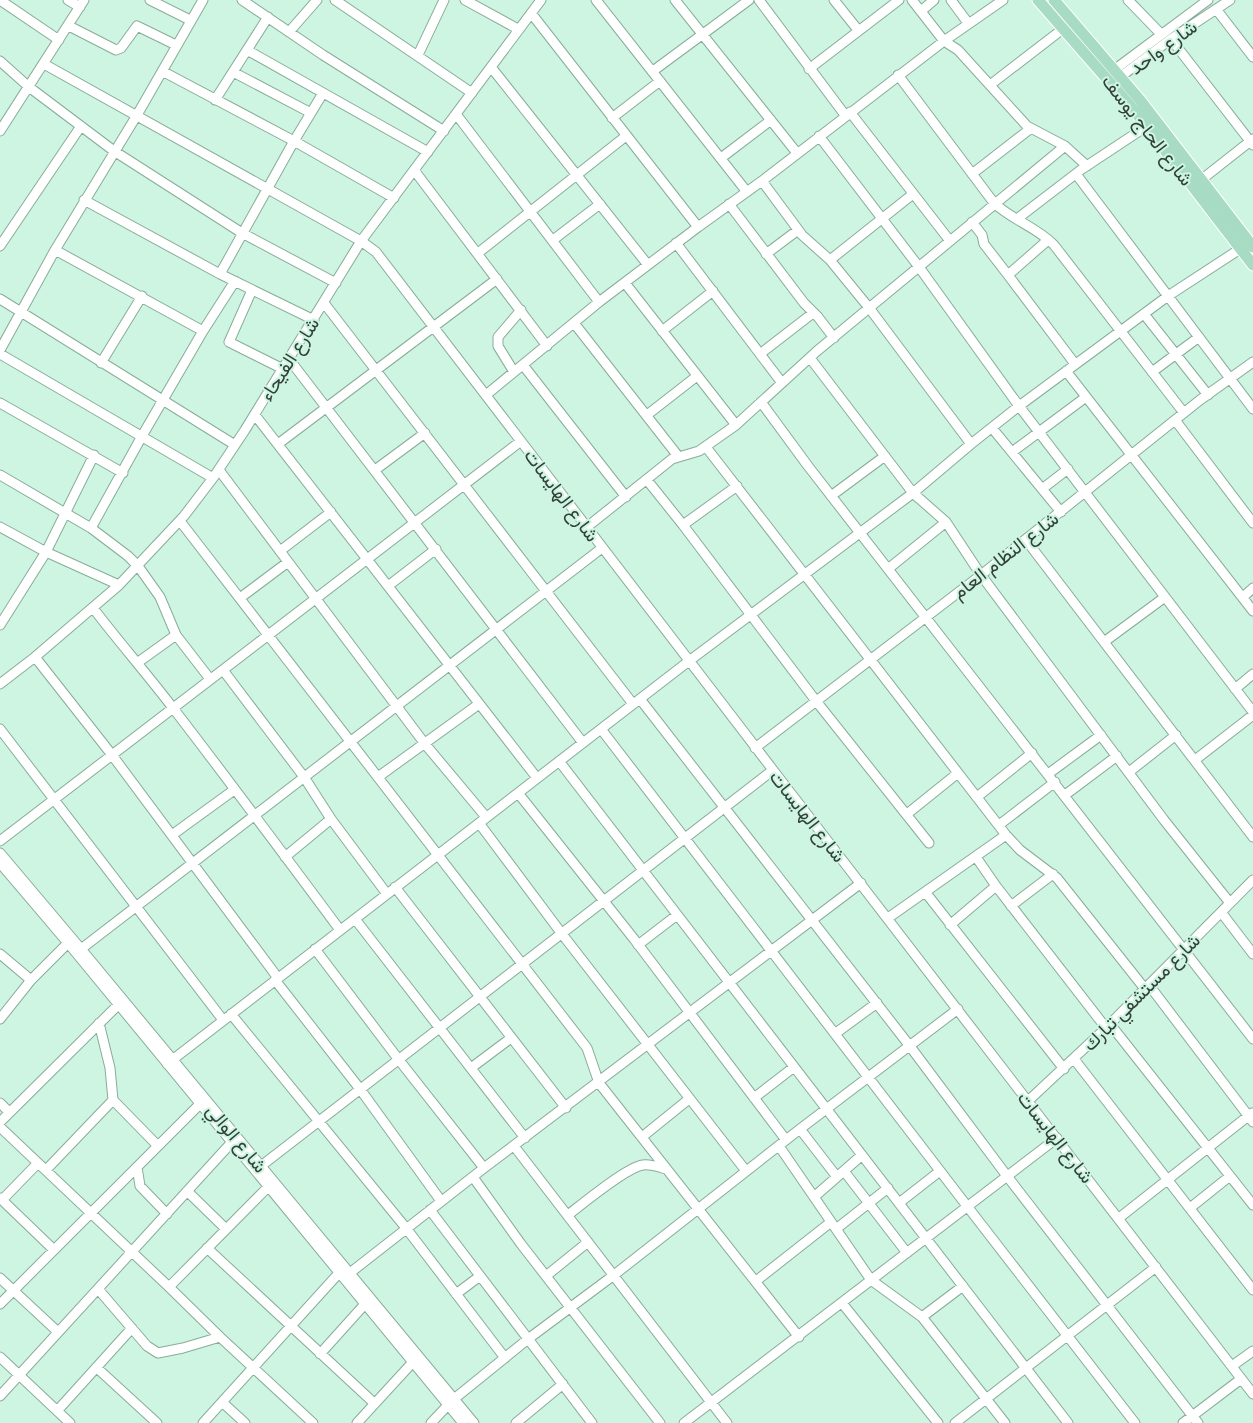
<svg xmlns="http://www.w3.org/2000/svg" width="1253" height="1423" font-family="'PT Sans Narrow',Vazirmatn,sans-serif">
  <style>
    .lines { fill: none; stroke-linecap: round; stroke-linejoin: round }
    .minor-casing { stroke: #88ac9a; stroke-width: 11 }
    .major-casing { stroke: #fff; stroke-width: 13 }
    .minor { stroke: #fff; stroke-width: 9 }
    .major { stroke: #a7dbc4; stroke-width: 11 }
    .labels { text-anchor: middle; stroke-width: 4; stroke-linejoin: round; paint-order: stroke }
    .street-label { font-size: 19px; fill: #314039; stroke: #cef5e1 }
  </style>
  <rect width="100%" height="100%" fill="#cef5e1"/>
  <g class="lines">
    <g class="minor-casing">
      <path id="minor" d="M 0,0 L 59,40
        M 68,0 L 80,7
        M 150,0 L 190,20
        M 242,0 L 323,55 L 444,131
        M 335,0 L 472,93
        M 465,0 L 518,29
        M 596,0 L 747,192
        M 675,0 L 797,153
        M 759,0 L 845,115
        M 834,0 L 858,30
        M 912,0 L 944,41 L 958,50 L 1027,126 L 1065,146 L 1087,166
        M 951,0 L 968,23
        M 1128,0 L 1161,34
        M 1216,9 L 1253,57
        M 921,11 L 934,0
        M 531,13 L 698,227
        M 69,26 L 116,50 L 121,48 L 137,26 L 176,45
        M 289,32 L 317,0
        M 1171,39 L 1253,145
        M 247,50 L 428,152
        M 418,55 L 444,0
        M 0,61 L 29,87 L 114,151 L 242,233 L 336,283
        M 44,64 L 361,241 L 376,252 L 773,770 L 1253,1394
        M 491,67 L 648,265
        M 809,69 L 899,0
        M 162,71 L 294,141 L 394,198
        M 653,71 L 749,0
        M 233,72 L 311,113
        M 1110,73 L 1208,0
        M 898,75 L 994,203 C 1012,220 1037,227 1054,245 L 1184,413
        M 1116,80 L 1171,39 L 1230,0
        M 990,85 L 1064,28
        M 215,100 L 268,17
        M 850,112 L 950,241
        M 456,114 L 599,302
        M 612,118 L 660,81
        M 0,131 L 84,0
        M 819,136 L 919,267 L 1019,406 L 1253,712
        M 721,158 L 771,120
        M 414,170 L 547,346
        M 972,174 L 1030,129
        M 1076,174 L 1253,409
        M 1201,180 L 1253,139
        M 762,181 L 802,235 L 830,260 L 870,309 L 971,444
        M 84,200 L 220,274 L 314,320
        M 729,204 L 804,303 L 818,317 L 834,338
        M 1017,219 L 1082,169 L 1147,126
        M 972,222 L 982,235 L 984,244 L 1008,275
        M 553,240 L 600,204
        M 1048,240 L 1008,275 L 1075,364
        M 676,243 L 782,383
        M 0,246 L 81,126
        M 55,250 L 203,331
        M 478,253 L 626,136
        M 766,254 L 798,230
        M 830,260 L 913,194
        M 220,274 L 294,141 L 323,93
        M 625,283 L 736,425
        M 252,290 L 229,342 L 283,369
        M 0,299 L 235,445
        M 324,303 L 633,704
        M 1144,314 L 1208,395
        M 574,323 L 678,456
        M 662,331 L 713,291
        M 0,350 L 55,250 L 137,115 L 203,0
        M 0,354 L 213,478
        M 760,354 L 813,313
        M 810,358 L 913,493 L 946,522 L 981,575 L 1164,820 L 1230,903
        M 289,359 L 583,743
        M 101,363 L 142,296
        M 523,365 L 626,497
        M 1066,371 L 1253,611
        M 514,372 L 498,346 L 498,337 L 521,310
        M 1152,372 L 1199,337
        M 486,395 L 599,302 L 698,227 L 762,181 L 944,41 L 1003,0
        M 761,402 L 808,466 L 1253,1039
        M 0,403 L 123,473
        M 255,415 L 537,778
        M 647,415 L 697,376
        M 1175,420 L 1253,523
        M 992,428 L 1061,512
        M 278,444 L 497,279
        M 706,447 L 1006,835 L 1020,850 L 1057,878 L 1145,989
        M 1012,452 L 1086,397
        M 219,470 L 425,744 L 486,817
        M 375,470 L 425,433
        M 0,475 L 91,528 L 128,556 L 138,566 L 160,597 L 176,635 L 210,679
        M 647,480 L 683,525 L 816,701 L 929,843
        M 1042,489 L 1068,469
        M 831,496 L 885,456
        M 180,521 L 587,1048 L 599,1083 L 799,1337
        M 683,525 L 737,486
        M 0,527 L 46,552 L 119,585
        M 587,527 L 672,459 L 699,451 L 736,425 L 817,351 L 1065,146
        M 91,528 L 142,436 L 203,331 L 235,281
        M 1026,540 L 1253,837
        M 280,551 L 331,512
        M 888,569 L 946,522
        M 388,586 L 436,549
        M 1243,597 L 1253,588
        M 240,598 L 288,562
        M 93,608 C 119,642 147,674 173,708 C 230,782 285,856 340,930
        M 0,625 L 46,552 L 94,455
        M 1104,642 L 1165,597
        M 35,657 L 112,755 L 278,978
        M 137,663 L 176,635
        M 223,670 L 304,777 L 331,819 L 387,894
        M 0,684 L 35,657 L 119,585 L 184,516 L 213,478 L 245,430 L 361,241 L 541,0
        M 1235,689 L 1253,674
        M 640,699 L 909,1045 L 1007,1176 L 1198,1423
        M 0,729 L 223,1020
        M 601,729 L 967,1206 L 1135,1423
        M 755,748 L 981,575 L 1200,400 L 1253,362
        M 1195,760 L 1253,715
        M 559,761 L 1068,1423
        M 1129,772 L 1176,735
        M 1048,774 L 1101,735
        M 378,777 L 479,704
        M 518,793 L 634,939 L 786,1140
        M 1065,795 L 1117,756
        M 977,797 L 1032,753
        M 907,814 L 958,773
        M 479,823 L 562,934 L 746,1171
        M 999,825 L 1055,782
        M 172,835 L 234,790
        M 0,841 L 521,441
        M 0,853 L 81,949 L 474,1423
        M 285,857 L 331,819
        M 976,857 L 996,886
        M 0,863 L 68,943 L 463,1423
        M 395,887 L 566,1108
        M 926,893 L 1064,1069
        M 1011,906 L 1053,874
        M 1221,912 L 1253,954
        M 888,918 L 1006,835
        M 355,919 L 525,1138
        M 950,925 L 996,886 L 1106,1028
        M 638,945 L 677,915
        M 81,949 L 602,548
        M 315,949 L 399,1060 L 484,1168
        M 0,954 L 31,980
        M 275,980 L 360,1089 L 441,1201
        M 1149,985 L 1253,1122
        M 231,1014 L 406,1228 L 505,1358
        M 0,1019 L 31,980 L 68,943
        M 1110,1024 L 1253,1205
        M 836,1033 L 877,1003
        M 1074,1059 L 1253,1290
        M 167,1064 L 689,661 L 913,493 L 971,444 L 1019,406 L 1168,296 L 1240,249
        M 471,1068 L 511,1038
        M 754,1098 L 794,1067
        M 113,1100 L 158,1146
        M 1028,1101 L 1106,1028 L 1253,880
        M 0,1103 L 9,1112
        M 0,1122 L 118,1005
        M 0,1127 L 169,1287 L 220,1337 L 313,1423
        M 800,1129 L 837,1177
        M 642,1137 L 689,1099
        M 514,1146 L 727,1423
        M 779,1146 L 871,1280 L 922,1317 L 1005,1423
        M 261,1166 L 773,770
        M 137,1167 L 140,1186 L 167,1214
        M 46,1170 L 113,1100 L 110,1068 L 99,1023
        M 844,1171 L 907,1253
        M 473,1177 L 521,1244 L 660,1423
        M 187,1191 L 226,1229
        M 814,1197 L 862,1155
        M 0,1198 L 54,1250
        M 2,1200 L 38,1163
        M 899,1203 L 940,1171
        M 1190,1208 L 1230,1176
        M 430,1210 L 592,1423
        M 568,1215 C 582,1204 627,1167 643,1165 C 650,1164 659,1167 666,1169
        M 1119,1218 L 1252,1113
        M 836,1229 L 888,1188
        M 207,1248 L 374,1403
        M 346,1276 L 484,1168 L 861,883
        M 546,1276 L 588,1242
        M 0,1278 L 58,1332
        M 756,1281 L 831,1222
        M 169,1287 L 268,1187
        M 98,1289 L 147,1346 L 158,1353 L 183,1348 L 220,1337
        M 456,1294 L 480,1276
        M 842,1303 L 938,1423
        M 0,1304 L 200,1104
        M 922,1317 L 963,1286
        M 320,1354 L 365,1304
        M 0,1357 L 70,1423
        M 1232,1366 L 1253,1351
        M 97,1368 L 157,1423
        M 0,1396 L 232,1142
        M 454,1399 L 528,1339 L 614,1275 L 800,1129 L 958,1009
        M 222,1402 L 245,1423
        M 57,1411 L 132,1328
        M 203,1423 L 339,1273
        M 357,1423 L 413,1362
        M 431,1423 L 448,1405
        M 516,1423 L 563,1384
        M 684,1423 L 1057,1138
        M 955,1423 L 1156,1267
        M 1183,1423 L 1241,1379"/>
    </g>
    <g class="major-casing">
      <path id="major" d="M 1038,0 L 1134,110 L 1253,265
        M 1054,0 L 1140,100 L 1253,247"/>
    </g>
    <use href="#minor" class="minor"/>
    <use href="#major" class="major"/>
  </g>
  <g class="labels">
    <g class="street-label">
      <text transform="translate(1163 47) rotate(-36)" y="7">شارع واحد</text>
      <text transform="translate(1148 130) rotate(52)" y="7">شارع الحاج يوسف</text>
      <text transform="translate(289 359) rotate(-58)" y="7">شارع الفيحاء</text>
      <text transform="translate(562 495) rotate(53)" y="7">شارع الهايسات</text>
      <text transform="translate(1005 555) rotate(-38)" y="7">شارع النظام العام</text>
      <text transform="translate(808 816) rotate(52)" y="7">شارع الهايسات</text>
      <text transform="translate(1141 992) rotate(-45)" y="7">شارع مستشفي تبارك</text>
      <text transform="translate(1056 1137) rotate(52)" y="7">شارع الهايسات</text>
      <text transform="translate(237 1138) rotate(50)" y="7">شارع الوالي</text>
    </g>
  </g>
</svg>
